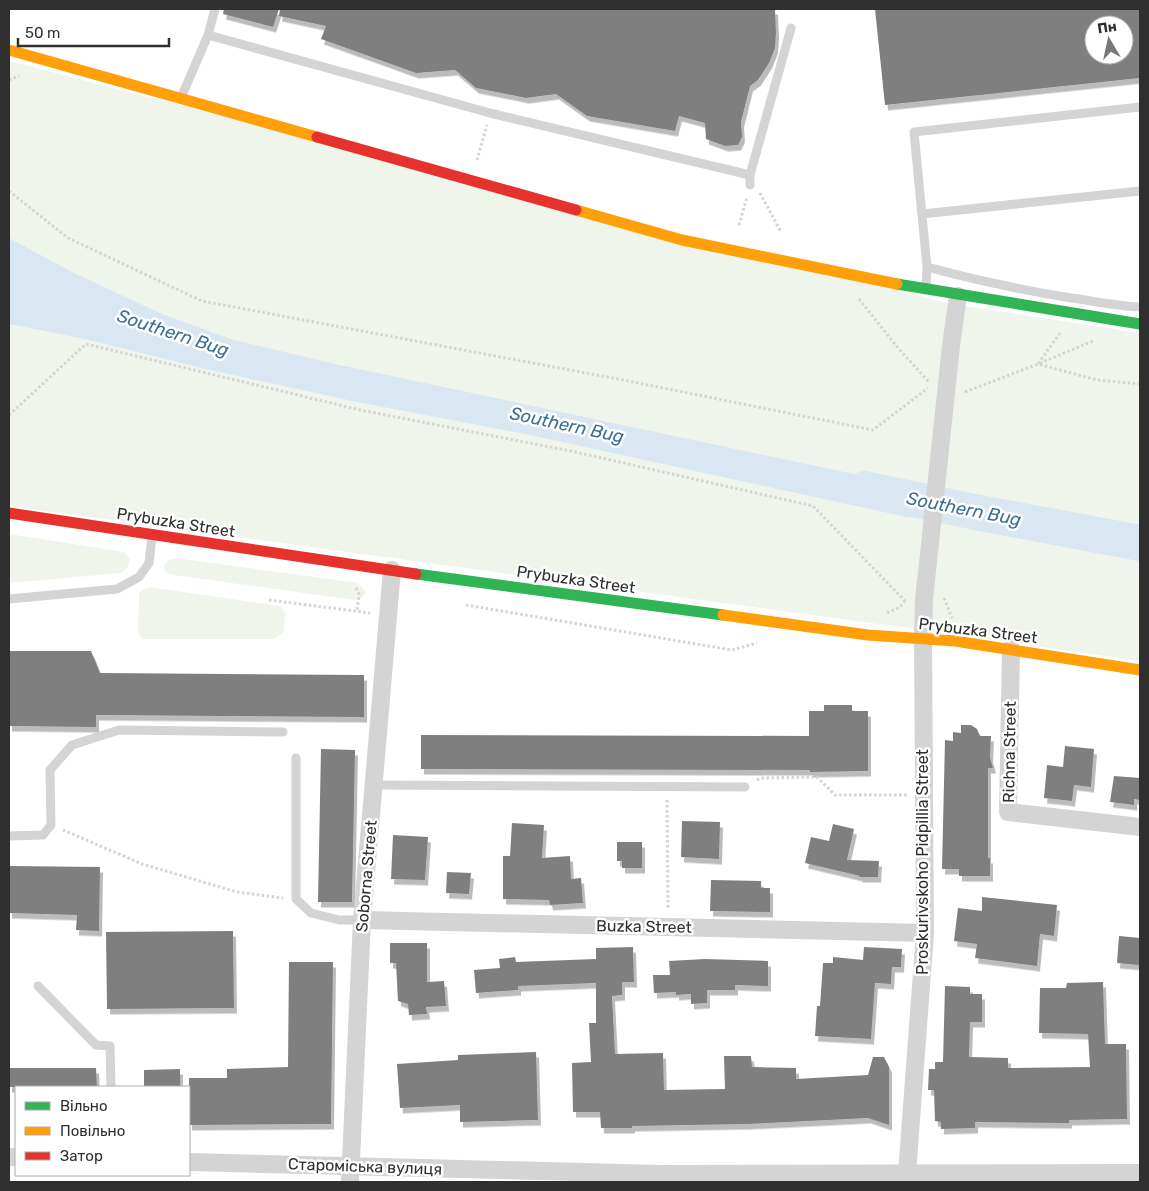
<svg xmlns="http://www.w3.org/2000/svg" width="1149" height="1191" font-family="Rubik,sans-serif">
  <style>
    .green { fill: #f0f5ec }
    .water { fill: #d9e7f2 }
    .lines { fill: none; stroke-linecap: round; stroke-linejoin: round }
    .river { stroke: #d9e7f2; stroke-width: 36 }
    .building { fill: #7f7f7f; fill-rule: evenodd; filter: url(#shadow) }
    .path { stroke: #d4d4d4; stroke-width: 3; stroke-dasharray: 2.5 2.5; stroke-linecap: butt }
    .lane { stroke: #d4d4d4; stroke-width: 9 }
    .street { stroke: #d4d4d4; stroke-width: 18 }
    .fast { stroke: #30b455; stroke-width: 11 }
    .slow { stroke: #ff9f0a; stroke-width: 11 }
    .jam { stroke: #e5322d; stroke-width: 11 }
    .labels { text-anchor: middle; stroke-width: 5; stroke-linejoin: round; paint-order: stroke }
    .street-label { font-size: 16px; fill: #2f2f2f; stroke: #fff }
    .water-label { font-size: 18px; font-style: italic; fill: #3c6e91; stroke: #fff }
  </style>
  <defs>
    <filter id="shadow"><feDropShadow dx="3" dy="5.5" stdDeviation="0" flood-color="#0004"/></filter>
  </defs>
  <rect width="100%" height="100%" fill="#fff"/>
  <path class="green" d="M 9,61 L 948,303 L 920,549 L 915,629 L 9,506 Z
    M 965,306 L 1140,333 L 1140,661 L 931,631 L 933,601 L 959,347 Z
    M 9,534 L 124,552 L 130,559 L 127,568 L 121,573 L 9,583 Z
    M 177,558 L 358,583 L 366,592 L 362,598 L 354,600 L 174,575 L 165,572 L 164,566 L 168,560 Z
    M 149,587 L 280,606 L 285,613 L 284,632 L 274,639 L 142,639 L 138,632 L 139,593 L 142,590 Z"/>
  <path class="water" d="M 9,238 L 72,272 L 162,314 L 234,340 L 335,364 L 915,487 L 911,518 L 530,435 L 357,402 L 201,368 L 85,339 L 9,324 Z"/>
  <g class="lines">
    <path class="river" d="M 865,489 L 975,512 L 1140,543"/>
  </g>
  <path class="building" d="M 224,9 L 279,9 L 273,27 L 223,14 Z
    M 280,9 L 775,9 L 776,33 L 775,48 L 769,63 L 758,80 L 750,86 L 741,122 L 742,137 L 738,145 L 725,146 L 706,139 L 705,123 L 679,116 L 675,131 L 587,116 L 556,94 L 526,98 L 476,88 L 455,70 L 416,73 L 321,39 L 326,26 L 279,16 Z
    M 875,9 L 1140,9 L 1140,78 L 885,105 ZM 1094,25 L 1124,25 L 1124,55 L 1094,55 Z
    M 9,651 L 91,651 L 100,673 L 364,675 L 364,717 L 96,715 L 96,727 L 9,726 Z
    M 824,705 L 852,705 L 852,711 L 868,711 L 868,771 L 810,772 L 810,770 L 421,769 L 421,735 L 809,736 L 809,711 L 824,711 Z
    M 961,725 L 971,725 L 977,729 L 980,736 L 991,736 L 990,757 L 993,768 L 988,768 L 988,858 L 990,858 L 990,876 L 959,876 L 959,869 L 942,869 L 945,740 L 953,741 L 953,732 L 961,733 Z
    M 1065,746 L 1094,749 L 1091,787 L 1074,785 L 1072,801 L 1044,798 L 1047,765 L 1063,767 Z
    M 321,749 L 355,750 L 352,902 L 318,902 Z
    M 1114,776 L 1140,778 L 1140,800 L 1134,799 L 1134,805 L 1110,802 Z
    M 682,821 L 720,822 L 719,859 L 681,857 Z
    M 512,823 L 544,825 L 542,858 L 570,856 L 571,879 L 581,878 L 583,903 L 550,905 L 549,900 L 503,899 L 503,856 L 510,856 Z
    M 833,824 L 854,829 L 847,860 L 879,861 L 878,877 L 859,877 L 860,876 L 805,863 L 811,837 L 829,841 Z
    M 393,835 L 428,837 L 425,880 L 391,879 Z
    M 617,842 L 642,842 L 642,868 L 622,868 L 622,861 L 617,861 Z
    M 9,866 L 100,867 L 99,931 L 76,930 L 77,915 L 9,913 Z
    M 447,872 L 471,873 L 469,894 L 446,893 Z
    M 711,880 L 761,881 L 761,888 L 770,888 L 770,912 L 710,911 Z
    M 982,897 L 1057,905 L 1054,936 L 1040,934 L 1037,966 L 975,958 L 977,944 L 954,941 L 958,908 L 982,911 Z
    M 233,931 L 234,1008 L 107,1009 L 106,932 Z
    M 1119,936 L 1140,938 L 1139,965 L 1117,963 Z
    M 390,943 L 427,943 L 427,982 L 444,981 L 446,1006 L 426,1007 L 427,1014 L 409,1015 L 408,1004 L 398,1001 L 396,963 L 390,963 Z
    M 633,947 L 634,982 L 622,982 L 622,995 L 612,996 L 615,1054 L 663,1053 L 664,1090 L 725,1089 L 724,1056 L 751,1056 L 752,1067 L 796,1068 L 796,1079 L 868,1075 L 873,1057 L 884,1057 L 889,1067 L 889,1125 L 868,1118 L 747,1124 L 632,1126 L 632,1128 L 601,1128 L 600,1112 L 573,1112 L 572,1063 L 591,1062 L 589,1023 L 596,1023 L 596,983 L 518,986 L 518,990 L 476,993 L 474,970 L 500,968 L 499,959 L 515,957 L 516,962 L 596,959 L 596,948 Z
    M 864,947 L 902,949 L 901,967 L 892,967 L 891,984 L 875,983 L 871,1039 L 815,1036 L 817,1006 L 820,1006 L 823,963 L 833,963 L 833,957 L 863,960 Z
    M 705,959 L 768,961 L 768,986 L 735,985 L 735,990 L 707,990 L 707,1003 L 691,1004 L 691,994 L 676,995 L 676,992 L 654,993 L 653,975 L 670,975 L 669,961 Z
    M 289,962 L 333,962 L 331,1124 L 189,1125 L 189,1078 L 227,1078 L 227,1069 L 288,1067 Z
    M 1103,982 L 1105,1044 L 1126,1044 L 1127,1119 L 1069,1120 L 1069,1123 L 975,1122 L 975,1128 L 941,1129 L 941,1122 L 935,1121 L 934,1090 L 928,1090 L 929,1069 L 935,1069 L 935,1062 L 943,1062 L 945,986 L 970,987 L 970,994 L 982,994 L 982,1022 L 970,1022 L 969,1057 L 1008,1058 L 1008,1068 L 1090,1067 L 1088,1034 L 1039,1033 L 1040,988 L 1066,988 L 1067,983 Z
    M 536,1052 L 538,1120 L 460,1122 L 460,1105 L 400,1108 L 397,1064 L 458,1060 L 458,1055 Z
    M 9,1068 L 96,1068 L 97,1087 L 9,1087 Z
    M 180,1069 L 180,1087 L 144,1087 L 144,1070 Z"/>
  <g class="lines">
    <path class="path" d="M 9,80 L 19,76
      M 477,160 L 487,125
      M 9,191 L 68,238 L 202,301 L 618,379 L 873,430 L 928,388
      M 760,193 L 781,232
      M 739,225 L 747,197
      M 859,299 L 898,348 L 929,382
      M 1060,333 L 1038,364 L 1097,380 L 1140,384
      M 965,392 L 1038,364 L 1093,341
      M 9,415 L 86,344 L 360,410 L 571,451 L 813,506 L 905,601
      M 356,588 L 359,594 L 357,611
      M 944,598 L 952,618
      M 269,600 L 370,613
      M 466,605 L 732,650 L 757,643
      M 887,613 L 900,607 L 905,601
      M 757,780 L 761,778 L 817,777 L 835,795 L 907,795
      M 667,800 L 668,908
      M 63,830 L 142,864 L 237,892 L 283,898"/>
    <path class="lane" d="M 208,35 L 215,9
      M 181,98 L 208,35 L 490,113 L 750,175
      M 750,185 L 750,175 L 791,28
      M 922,214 L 1140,191
      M 927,267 C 975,280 1022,290 1071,298 C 1094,301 1117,306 1140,307
      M 926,289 L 927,267 L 914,132 L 1140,107
      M 9,599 L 117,589 L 139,577 L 149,563 L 152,537
      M 296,758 L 296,899 L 311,913 L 339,920 L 362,920
      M 374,785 L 745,787
      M 9,836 L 43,835 L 51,825 L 50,770 L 72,745 L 119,730 L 283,732
      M 38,986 L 96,1045 L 110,1046 L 111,1087"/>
    <path class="street" d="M 1011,649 L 1008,812 L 1140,827
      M 362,920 L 925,933
      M 9,1157 L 16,1157
      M 189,1162 L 660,1174 L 1140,1173
      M 907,1173 L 925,933 L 923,639 L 924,600 L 951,346 L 958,296
      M 350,1182 L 362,920 L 392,570"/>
    <path class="fast" d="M 897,284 L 1140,324
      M 416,574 L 723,615"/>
    <path class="slow" d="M 9,50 L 317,137
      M 576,210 L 682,240 L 897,284
      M 723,615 L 868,635 L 955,641 L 1140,670"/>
    <path class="jam" d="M 317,137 L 576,210
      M 9,513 L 416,574"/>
  </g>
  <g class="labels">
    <g class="street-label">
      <text transform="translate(176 522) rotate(9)" y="6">Prybuzka Street</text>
      <text transform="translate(576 579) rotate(8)" y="6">Prybuzka Street</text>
      <text transform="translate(978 630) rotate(7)" y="6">Prybuzka Street</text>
      <text transform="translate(1009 752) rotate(-89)" y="6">Richna Street</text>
      <text transform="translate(922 862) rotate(-90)" y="6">Proskurivskoho Pidpillia Street</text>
      <text transform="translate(366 876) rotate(-85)" y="6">Soborna Street</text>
      <text transform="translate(644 926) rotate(1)" y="6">Buzka Street</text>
      <text transform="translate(365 1166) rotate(2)" y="6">Староміська вулиця</text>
    </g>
    <g class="water-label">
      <text transform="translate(173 333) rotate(18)" y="6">Southern Bug</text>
      <text transform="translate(567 425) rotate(12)" y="6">Southern Bug</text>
      <text transform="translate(964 509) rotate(11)" y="6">Southern Bug</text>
    </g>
  </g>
  <rect width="1149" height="1191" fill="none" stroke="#2f2f2f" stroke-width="20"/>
  <rect x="15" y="1086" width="175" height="90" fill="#ffffff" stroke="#acacac"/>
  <rect x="25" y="1102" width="25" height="8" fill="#30b455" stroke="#acacac"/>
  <text x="60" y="1111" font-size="15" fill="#2f2f2f">Вільно</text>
  <rect x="25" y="1127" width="25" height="8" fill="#ff9f0a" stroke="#acacac"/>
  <text x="60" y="1136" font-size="15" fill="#2f2f2f">Повільно</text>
  <rect x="25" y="1152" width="25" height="8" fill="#e5322d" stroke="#acacac"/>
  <text x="60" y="1161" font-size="15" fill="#2f2f2f">Затор</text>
  <g transform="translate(1109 40) rotate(351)"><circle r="24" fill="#ffffff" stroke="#acacac"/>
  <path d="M0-4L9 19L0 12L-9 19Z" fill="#787878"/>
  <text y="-8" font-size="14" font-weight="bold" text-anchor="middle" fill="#2f2f2f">Пн</text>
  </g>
  <path d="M18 38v8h151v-8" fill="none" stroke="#2f2f2f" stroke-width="2.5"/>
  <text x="25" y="38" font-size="15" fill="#2f2f2f" stroke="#ffffff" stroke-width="4" paint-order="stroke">50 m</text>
</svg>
